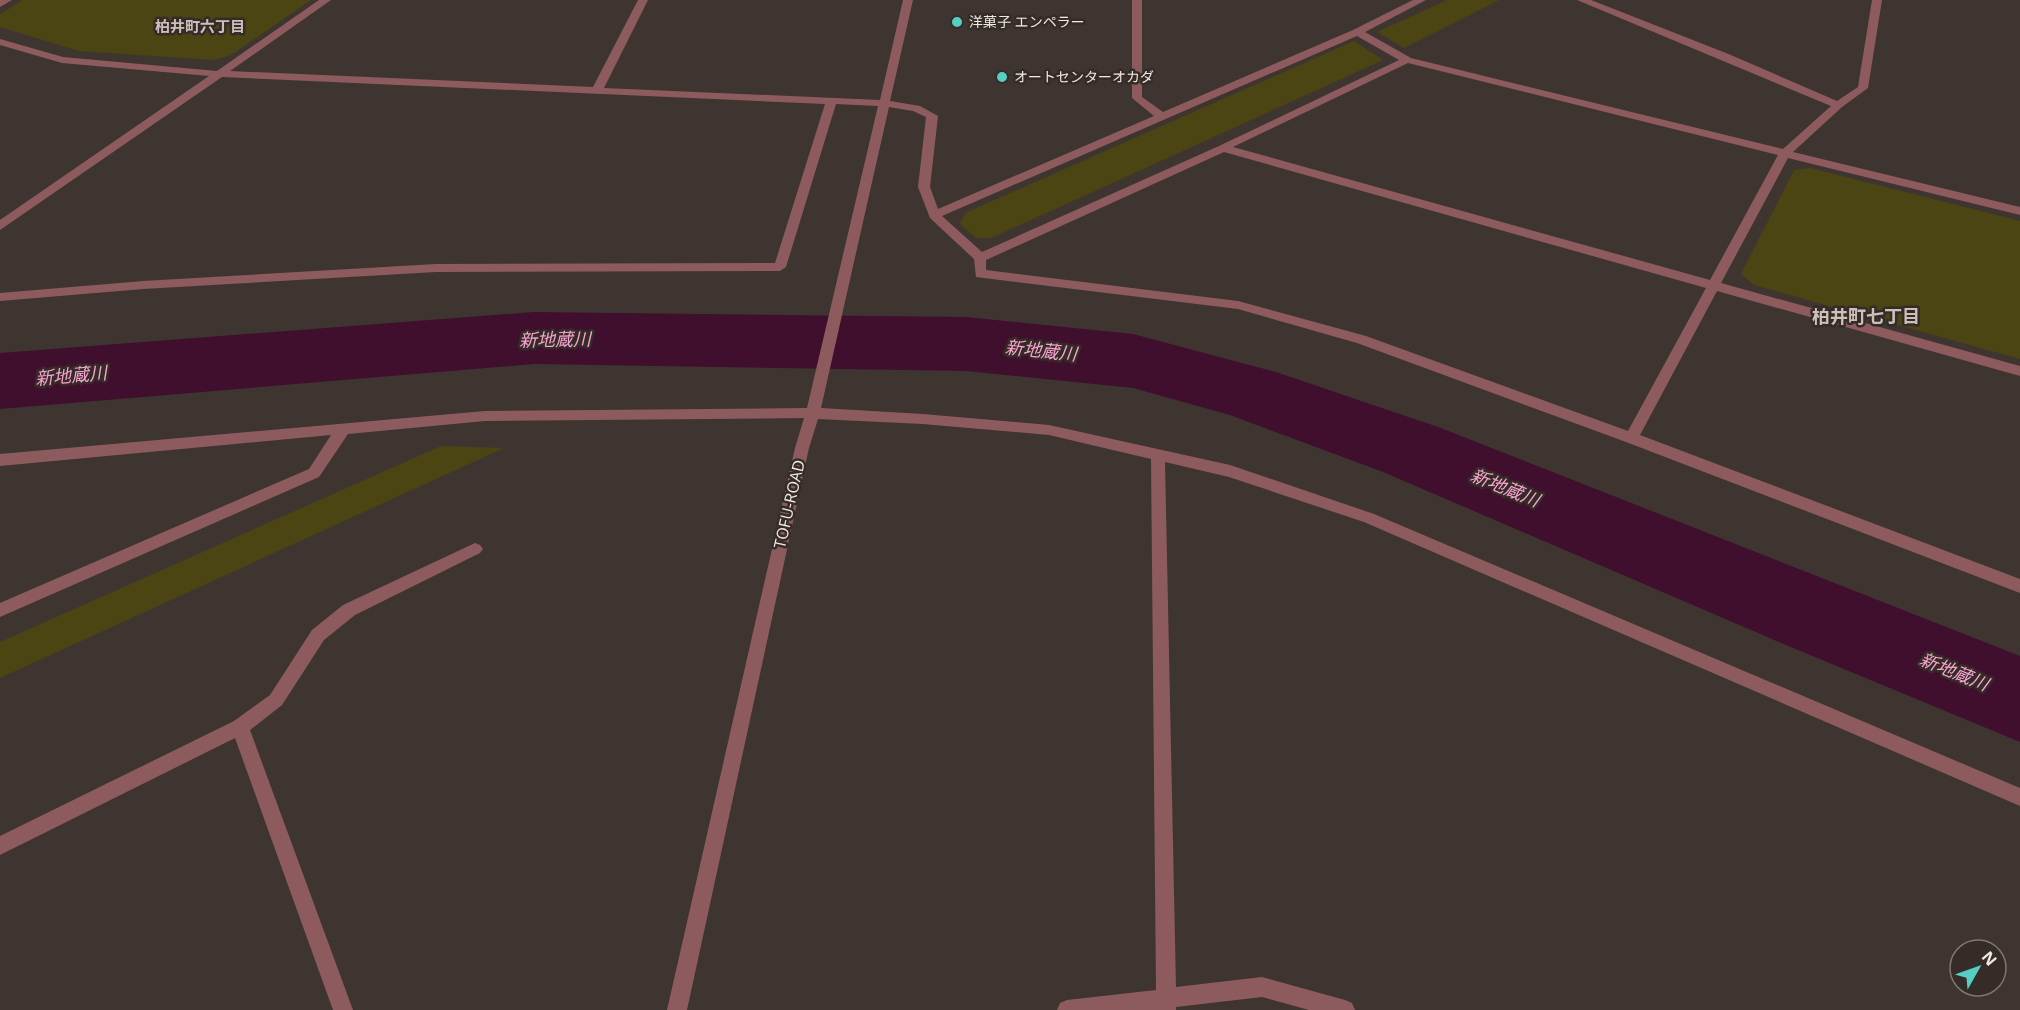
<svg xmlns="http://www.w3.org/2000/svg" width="2020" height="1010" font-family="'Open Sans','Noto Sans JP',sans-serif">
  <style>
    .green { fill: #4b4513 }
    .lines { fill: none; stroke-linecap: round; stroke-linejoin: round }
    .river { fill: #410f2e; fill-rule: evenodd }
    .minor { fill: #8d5b5e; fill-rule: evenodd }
    .poi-dot { fill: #56cec4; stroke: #352b27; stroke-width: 2 }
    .labels { text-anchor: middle; stroke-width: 5; stroke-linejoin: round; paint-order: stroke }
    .far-poi-label { font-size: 14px; fill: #efe9e6; stroke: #352b27; text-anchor: start }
    .far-neighbourhood-label { font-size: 15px; font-weight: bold; fill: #cdc0bb; stroke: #352b27 }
    .street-label { font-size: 16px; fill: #efe9e6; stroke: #352b27 }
    .neighbourhood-label { font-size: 18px; font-weight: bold; fill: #cdc0bb; stroke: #352b27 }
    .water-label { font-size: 18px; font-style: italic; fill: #faa3d1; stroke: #352b27 }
  </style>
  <rect width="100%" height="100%" fill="#3f3530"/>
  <path class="green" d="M 23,0 L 311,0 L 231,55 L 214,60 L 79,51 L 0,27 L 0,14 Z
    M 1447,0 L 1499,0 L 1404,48 L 1377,32 Z
    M 1354,41 L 1383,60 L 991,238 L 976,238 L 960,224 L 965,213 Z
    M 1810,168 L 2020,221 L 2020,359 L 1754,285 L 1741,274 L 1794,170 Z
    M 441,446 L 504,448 L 0,678 L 0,642 Z"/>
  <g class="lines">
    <path class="river" d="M 534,312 L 966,317 L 1133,334 L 1276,372 L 1441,428 L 2020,656 L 2020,742 L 1786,645 L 1383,472 L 1230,415 L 1133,388 L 966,371 L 534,364 L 0,409 L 0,353 Z"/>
    <path class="minor" d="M 0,0 L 12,0 L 0,7 Z
      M 319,0 L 331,0 L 230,71 L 593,87 L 638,0 L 648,0 L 604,88 L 880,100 L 903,0 L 913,0 L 890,101 L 920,106 L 938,116 L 930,187 L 938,209 L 1154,116 L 1132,98 L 1132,0 L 1142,0 L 1142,97 L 1163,112 L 1353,30 L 1413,0 L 1426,0 L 1365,32 L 1411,58 L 1783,149 L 1831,106 L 1577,0 L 1591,0 L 1731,55 L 1837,101 L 1858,87 L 1872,0 L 1882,0 L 1868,88 L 1842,107 L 1793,152 L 2020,207 L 2020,215 L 1788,158 L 1721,283 L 2020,366 L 2020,376 L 1717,291 L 1640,435 L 2020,579 L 2020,593 L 1626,442 L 1357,343 L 1238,309 L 976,277 L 974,259 L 930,218 L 918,187 L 926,117 L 913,111 L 889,107 L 821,408 L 923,414 L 1049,425 L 1230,465 L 1374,514 L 2020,788 L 2020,806 L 1364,522 L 1229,477 L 1165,462 L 1176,987 L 1262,977 L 1345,1000 L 1352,1003 L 1355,1010 L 1309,1010 L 1262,997 L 1176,1007 L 1176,1010 L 1057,1010 L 1060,1003 L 1067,1000 L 1156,990 L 1151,459 L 1049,435 L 923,424 L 818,419 L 809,448 L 687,1010 L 667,1010 L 795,448 L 804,418 L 485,421 L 348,434 L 319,477 L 0,617 L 0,603 L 309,469 L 331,435 L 0,466 L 0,454 L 485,411 L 807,408 L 878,106 L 836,104 L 786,267 L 780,271 L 436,272 L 143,289 L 0,301 L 0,293 L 143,281 L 436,264 L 775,263 L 825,104 L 222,77 L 0,230 L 0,220 L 209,76 L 62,63 L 0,45 L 0,39 L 63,57 L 217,71 ZM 1357,36 L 1399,60 L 1219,146 L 982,252 L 942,216 ZM 1408,63 L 1778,155 L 1710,280 L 1233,147 ZM 1224,152 L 1706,288 L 1628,431 L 1366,336 L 1238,301 L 986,270 L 986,260 Z
      M 475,543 L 480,545 L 483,549 L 480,553 L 355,615 L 324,640 L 282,705 L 250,730 L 353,1010 L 333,1010 L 235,738 L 0,855 L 0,836 L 234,721 L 270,695 L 312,630 L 343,605 Z"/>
  </g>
  <g class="poi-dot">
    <circle cx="957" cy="22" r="6"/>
    <circle cx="1002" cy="77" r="6"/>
  </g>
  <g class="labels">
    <g class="far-poi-label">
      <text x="969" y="27">洋菓子 エンペラー</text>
      <text x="1014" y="82">オートセンターオカダ</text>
    </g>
    <g class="far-neighbourhood-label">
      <text x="200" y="32">柏井町六丁目</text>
    </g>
    <g class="street-label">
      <text transform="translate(789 504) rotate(-77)" y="6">TOFU-ROAD</text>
    </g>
    <g class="neighbourhood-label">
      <text x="1866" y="323">柏井町七丁目</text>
    </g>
    <g class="water-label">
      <text transform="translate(555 340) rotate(-1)" y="6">新地蔵川</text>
      <text transform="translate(1041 351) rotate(6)" y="6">新地蔵川</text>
      <text transform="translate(71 376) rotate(-5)" y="6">新地蔵川</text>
      <text transform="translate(1505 488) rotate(22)" y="6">新地蔵川</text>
      <text transform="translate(1954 672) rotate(22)" y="6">新地蔵川</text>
    </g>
  </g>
  <g transform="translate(1978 968) rotate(50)"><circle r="28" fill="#352b27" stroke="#7f7773" stroke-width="1.5"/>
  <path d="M0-4.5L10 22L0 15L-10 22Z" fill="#56cec4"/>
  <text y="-9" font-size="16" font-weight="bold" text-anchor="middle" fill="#efe9e6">N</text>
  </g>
</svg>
